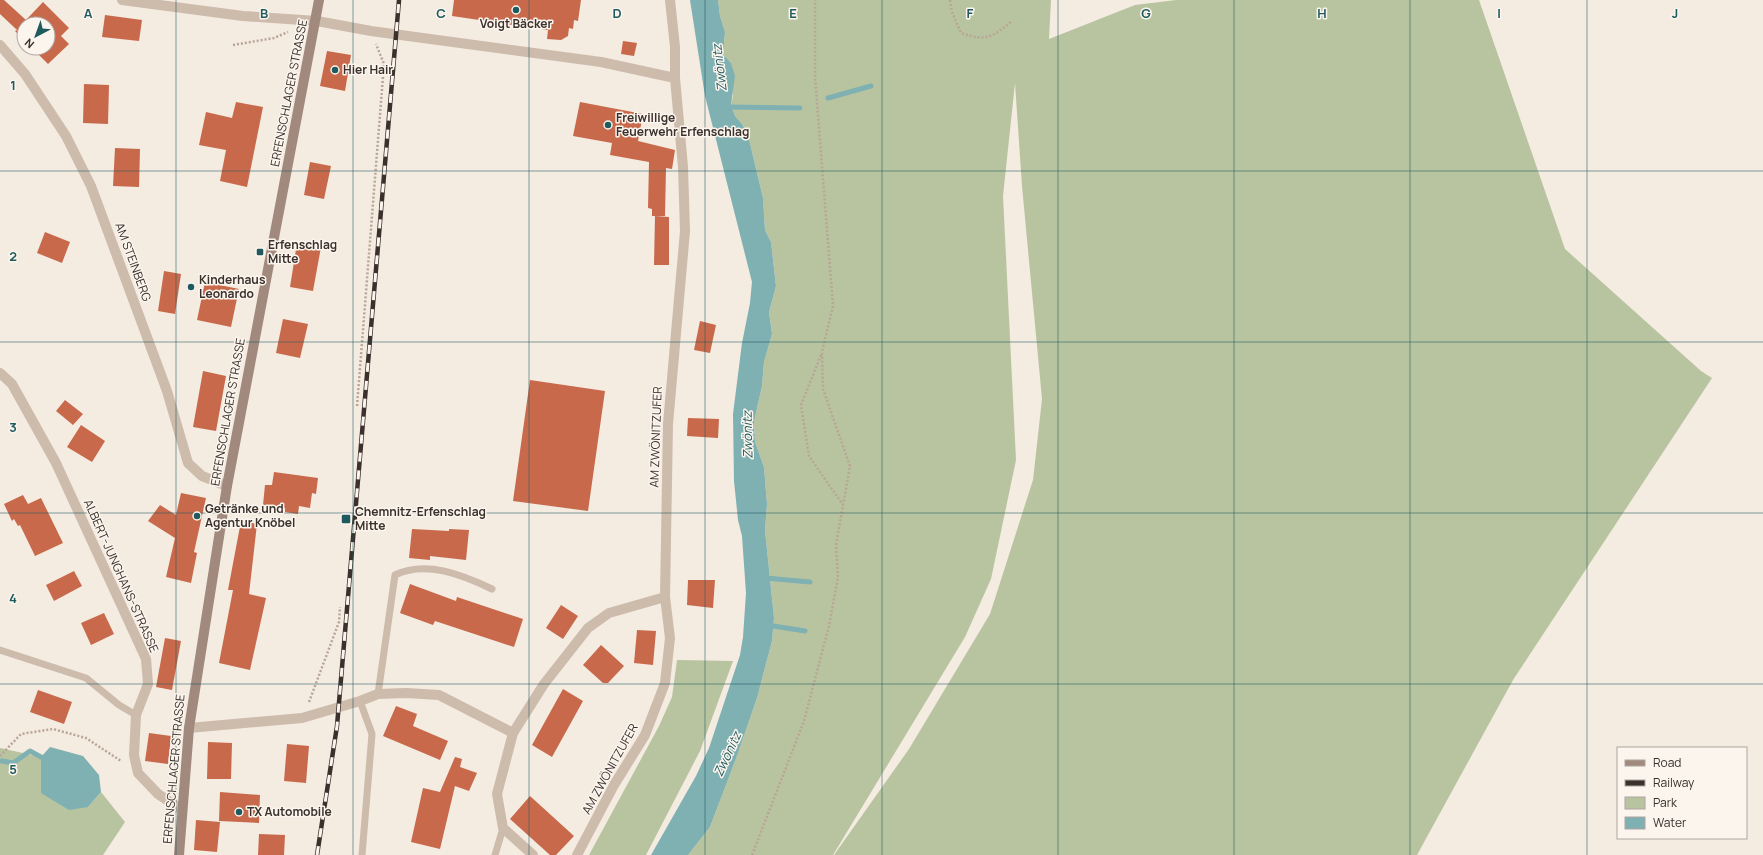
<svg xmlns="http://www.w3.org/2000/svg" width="1763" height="855" font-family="Manrope,sans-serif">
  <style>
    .green { fill: #b8c4a0 }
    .water { fill: #7fb0b2 }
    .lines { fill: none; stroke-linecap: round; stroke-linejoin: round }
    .stream { stroke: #7fb0b2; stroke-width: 5 }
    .building { fill: #c8694b }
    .path { stroke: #b9a596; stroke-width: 2.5; stroke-dasharray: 2 2; stroke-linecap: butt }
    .lane { stroke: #cdbbac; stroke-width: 7 }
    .street { stroke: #cdbbac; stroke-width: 10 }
    .secondary { stroke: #a18a7d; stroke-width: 10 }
    .rail-casing { stroke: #3b302b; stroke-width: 4.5 }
    .rail { stroke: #fbf5ee; stroke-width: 3; stroke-dasharray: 9; stroke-linecap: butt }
    .grid { fill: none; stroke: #1f5a5e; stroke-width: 1; stroke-opacity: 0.55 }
    .poi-dot { fill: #1f5a5e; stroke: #fbf5ee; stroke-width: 1.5 }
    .labels { text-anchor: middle; stroke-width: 3; stroke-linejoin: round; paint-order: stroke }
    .poi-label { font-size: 12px; font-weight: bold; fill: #3b302b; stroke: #fbf5ee; text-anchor: start }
    .street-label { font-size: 12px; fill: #3b302b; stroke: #fbf5ee }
    .water-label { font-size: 13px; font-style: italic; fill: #1f5a5e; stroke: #fbf5ee }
    .grid-label { font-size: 13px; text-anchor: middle; font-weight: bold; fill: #1f5a5e; stroke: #fbf5ee; stroke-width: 3; stroke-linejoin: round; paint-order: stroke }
  </style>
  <rect width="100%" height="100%" fill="#f4ebe1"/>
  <path class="green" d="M 718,0 L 1051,0 L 1049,39 L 1135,5 L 1176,0 L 1479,0 L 1565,249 L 1701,371 L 1712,378 L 1513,680 L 1417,855 L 834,855 L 909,749 L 990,614 L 1033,480 L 1042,399 L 1022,186 L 1015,83 L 1003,196 L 1016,460 L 991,579 L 965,637 L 833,855 L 688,855 L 710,827 L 737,756 L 757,698 L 772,641 L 774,618 L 765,530 L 767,504 L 764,467 L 755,442 L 754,422 L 762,386 L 764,362 L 772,334 L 769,312 L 776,286 L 771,242 L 765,230 L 763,198 L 748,135 L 742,124 L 735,116 L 731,105 L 733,96 L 731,63 L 723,54 L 725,32 L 720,16 Z
    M 677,660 L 733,661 L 700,751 L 646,855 L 589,855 L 659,726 L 672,697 Z
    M 0,748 L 41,757 L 41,793 L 88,807 L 101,792 L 125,822 L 103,855 L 0,855 Z"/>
  <path class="water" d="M 690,0 L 718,0 L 720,16 L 725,32 L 723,54 L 731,63 L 735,76 L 731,105 L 735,116 L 742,124 L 748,135 L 763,198 L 765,230 L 771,242 L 776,286 L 769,312 L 772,334 L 764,362 L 762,386 L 754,422 L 755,442 L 764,467 L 767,504 L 765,530 L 774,618 L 772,641 L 757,698 L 737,756 L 710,827 L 688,855 L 651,855 L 696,776 L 709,748 L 740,655 L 743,637 L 746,593 L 742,536 L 738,520 L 734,481 L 733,414 L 742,343 L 750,303 L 752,282 L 705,96 Z
    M 50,747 L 83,756 L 99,775 L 101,792 L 88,807 L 69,810 L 41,793 L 41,757 Z"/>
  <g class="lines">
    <path class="stream" d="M 828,98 L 871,86
      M 727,107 L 800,108
      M 765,578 L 810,582
      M 767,625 L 805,631
      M 2,761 L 13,763 L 30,751 L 41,757"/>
  </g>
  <path class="building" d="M 0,0 L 4,0 L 26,20 L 43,2 L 69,28 L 61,36 L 69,44 L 48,64 L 32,48 L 48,48 L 48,24 L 24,24 L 24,40 L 15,31 L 17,30 L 0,14 Z
    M 454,0 L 581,0 L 578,21 L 574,20 L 573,29 L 569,28 L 568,36 L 561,40 L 547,39 L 548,30 L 452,16 Z
    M 105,15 L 142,20 L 139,41 L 102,37 Z
    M 623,41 L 637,43 L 634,56 L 621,54 Z
    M 327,51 L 351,55 L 345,91 L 320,86 Z
    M 84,84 L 109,85 L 108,124 L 83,123 Z
    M 236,102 L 263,107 L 247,187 L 220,181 L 226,150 L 199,145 L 206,112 L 232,118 Z
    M 580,102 L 643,114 L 638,141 L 675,150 L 672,169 L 666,168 L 665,216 L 652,216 L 652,209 L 648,208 L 649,162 L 610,155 L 612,143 L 573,136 Z
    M 115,148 L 140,149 L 139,187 L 113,186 Z
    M 310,162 L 331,166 L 324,199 L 304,195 Z
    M 655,216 L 669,217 L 669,265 L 654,265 Z
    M 45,232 L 70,242 L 62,263 L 37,253 Z
    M 297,243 L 321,247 L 313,291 L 290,287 Z
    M 164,271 L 181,274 L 175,314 L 158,311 Z
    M 205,282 L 239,289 L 231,327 L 197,320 Z
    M 283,319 L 308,324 L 300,358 L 276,353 Z
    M 700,321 L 716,325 L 710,353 L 694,350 Z
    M 203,371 L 226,376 L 216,431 L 193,427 Z
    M 530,380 L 605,391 L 588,511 L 513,501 Z
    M 65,400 L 83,414 L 73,425 L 56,411 Z
    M 688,418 L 719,419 L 718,438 L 687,436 Z
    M 81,425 L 105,441 L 92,462 L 67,447 Z
    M 274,472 L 318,478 L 316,494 L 312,493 L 310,508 L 299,506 L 298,514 L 285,512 L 285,508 L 263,505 L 265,485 L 272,485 Z
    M 181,493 L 206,498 L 194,552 L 197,553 L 191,583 L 166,577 L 175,538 L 148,521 L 160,505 L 176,515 Z
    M 23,495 L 28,504 L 41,498 L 63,543 L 35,556 L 20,525 L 18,526 L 14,519 L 12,521 L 4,504 Z
    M 241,521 L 257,524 L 249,594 L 266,598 L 250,670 L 219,663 L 233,590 L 228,590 Z
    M 412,529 L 449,531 L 449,529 L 469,530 L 466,560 L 430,556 L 430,560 L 409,558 Z
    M 74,571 L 82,586 L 54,601 L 46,585 Z
    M 688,580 L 715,580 L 713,608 L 687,605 Z
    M 410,584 L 456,601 L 457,597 L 523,619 L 514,647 L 435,621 L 433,625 L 400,613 Z
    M 561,605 L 578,616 L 563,639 L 546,628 Z
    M 104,613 L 114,634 L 91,645 L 81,623 Z
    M 637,630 L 656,631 L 653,665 L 634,663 Z
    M 165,638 L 181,641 L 172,690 L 156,687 Z
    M 601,645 L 624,666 L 608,683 L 603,683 L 583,665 Z
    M 563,689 L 583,701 L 552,757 L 532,745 Z
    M 38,690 L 72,702 L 64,724 L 30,712 Z
    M 396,706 L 417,714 L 413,726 L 448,741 L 440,760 L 383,736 Z
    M 149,733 L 171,736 L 168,764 L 145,761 Z
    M 208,742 L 232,743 L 231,779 L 207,779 Z
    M 287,744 L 309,746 L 306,783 L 284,781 Z
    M 455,757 L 462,759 L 460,767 L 477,773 L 469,791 L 455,786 L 440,849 L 411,842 L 423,788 L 440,792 Z
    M 220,792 L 260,795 L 259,823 L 219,821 Z
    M 530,796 L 574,836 L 556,855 L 550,855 L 510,819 Z
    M 196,820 L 220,822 L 217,852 L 194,850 Z
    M 259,834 L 285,835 L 284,855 L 258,855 Z"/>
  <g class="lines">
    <path class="path" d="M 950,0 L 952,12 L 961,33 C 987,42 992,37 1012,21
      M 233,45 L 274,38 L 288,32
      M 821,355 L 801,405 L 809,456 L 843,505
      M 357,406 L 384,64 L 376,44
      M 309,702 L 339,622 L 340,607
      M 0,756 L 21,734 L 53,729 L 86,738 L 121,761
      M 752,855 L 804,721 L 829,626 L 838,577 L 836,545 L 850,466 L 823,389 L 822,352 L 833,306 L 815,77 L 815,0"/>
    <path class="lane" d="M 0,650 L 86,678 L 119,705 L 136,715
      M 378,694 L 395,575 C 426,560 463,575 492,589
      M 360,701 L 372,734 L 362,855
      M 495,855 L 503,828"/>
    <path class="street" d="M 122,0 L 243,16 L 317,21 L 371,31 L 601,62 L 675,78
      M 0,45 L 25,74 L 66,136 L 91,186 L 167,391 L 188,463 L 202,476 L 227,486
      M 0,373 L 12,384 L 56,463 L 146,659 L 148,684 L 136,715 L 134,755 L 138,773 L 158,794 L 182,810
      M 189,728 L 302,718 L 360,701 L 378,694 L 406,693 L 439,695 L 513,733
      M 533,855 L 503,828 L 497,794 L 513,733 L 544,684 L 588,628 L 609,613 L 665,597
      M 577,855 L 614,785 L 645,735 L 665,683 L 670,638 L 665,597 L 668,424 L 685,231 L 683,167 L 675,78 L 675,47 L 670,0"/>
    <path class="secondary" d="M 179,855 L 189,728 L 227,486 L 319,0"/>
    <g class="rail-casing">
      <path id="rail" d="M 317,855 L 337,726 L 399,0"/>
    </g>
    <use href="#rail" class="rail"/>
  </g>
  <path class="grid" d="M 176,0 L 176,855M 353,0 L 353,855M 529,0 L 529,855M 705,0 L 705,855M 882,0 L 882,855M 1058,0 L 1058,855M 1234,0 L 1234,855M 1410,0 L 1410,855M 1587,0 L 1587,855M 0,171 L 1763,171M 0,342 L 1763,342M 0,513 L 1763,513M 0,684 L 1763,684"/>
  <g class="poi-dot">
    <circle cx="516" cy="10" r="4"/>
    <circle cx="335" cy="70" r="4"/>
    <circle cx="608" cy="125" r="4"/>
    <rect x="256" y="248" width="8" height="8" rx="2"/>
    <circle cx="191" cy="287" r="4"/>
    <circle cx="197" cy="516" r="4"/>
    <rect x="341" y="514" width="10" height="10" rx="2"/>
    <circle cx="239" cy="812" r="4"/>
  </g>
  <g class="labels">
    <g class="poi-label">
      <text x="516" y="28" text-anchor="middle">Voigt Bäcker</text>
      <text x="343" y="74">Hier Hair</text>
      <text x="616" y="122">Freiwillige<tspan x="616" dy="14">Feuerwehr Erfenschlag</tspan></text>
      <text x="268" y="249">Erfenschlag<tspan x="268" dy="14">Mitte</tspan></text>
      <text x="199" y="284">Kinderhaus<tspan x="199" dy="14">Leonardo</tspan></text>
      <text x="205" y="513">Getränke und<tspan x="205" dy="14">Agentur Knöbel</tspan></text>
      <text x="355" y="516">Chemnitz-Erfenschlag<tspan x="355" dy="14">Mitte</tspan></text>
      <text x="247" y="816">TX Automobile</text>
    </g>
    <g class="street-label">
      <text transform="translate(289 93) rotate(-79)" y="4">ERFENSCHLAGER STRASSE</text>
      <text transform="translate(133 262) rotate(70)" y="4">AM STEINBERG</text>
      <text transform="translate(228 412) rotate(-80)" y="4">ERFENSCHLAGER STRASSE</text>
      <text transform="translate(656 437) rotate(-88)" y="4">AM ZWÖNITZUFER</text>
      <text transform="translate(121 576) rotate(66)" y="4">ALBERT-JUNGHANS-STRASSE</text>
      <text transform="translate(174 769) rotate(-85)" y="4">ERFENSCHLAGER STRASSE</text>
      <text transform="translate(610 769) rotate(-61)" y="4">AM ZWÖNITZUFER</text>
    </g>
    <g class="water-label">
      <text transform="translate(719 68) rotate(-97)" y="5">Zwönitz</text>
      <text transform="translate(747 435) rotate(-91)" y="5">Zwönitz</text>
      <text transform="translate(727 754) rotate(-65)" y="5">Zwönitz</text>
    </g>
  </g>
  <g class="grid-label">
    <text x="88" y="18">A</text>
    <text x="264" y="18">B</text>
    <text x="441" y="18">C</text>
    <text x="617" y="18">D</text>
    <text x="793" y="18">E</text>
    <text x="970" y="18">F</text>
    <text x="1146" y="18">G</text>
    <text x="1322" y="18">H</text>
    <text x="1499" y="18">I</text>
    <text x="1675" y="18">J</text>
    <text x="13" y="90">1</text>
    <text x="13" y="261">2</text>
    <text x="13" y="432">3</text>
    <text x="13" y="603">4</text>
    <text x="13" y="774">5</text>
  </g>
  <rect x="1617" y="747" width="130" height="92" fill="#fbf5ee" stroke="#aea6a0"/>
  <rect x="1625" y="760" width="20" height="6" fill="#a18a7d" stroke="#aea6a0"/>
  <text x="1653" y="767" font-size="12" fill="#3b302b">Road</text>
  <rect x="1625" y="780" width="20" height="6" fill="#3b302b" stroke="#aea6a0"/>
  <text x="1653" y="787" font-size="12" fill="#3b302b">Railway</text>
  <rect x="1625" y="797" width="20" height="12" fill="#b8c4a0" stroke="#aea6a0"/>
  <text x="1653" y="807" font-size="12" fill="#3b302b">Park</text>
  <rect x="1625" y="817" width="20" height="12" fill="#7fb0b2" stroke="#aea6a0"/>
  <text x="1653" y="827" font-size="12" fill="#3b302b">Water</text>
  <g transform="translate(36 36) rotate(221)"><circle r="19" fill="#fbf5ee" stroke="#aea6a0"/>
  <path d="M0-3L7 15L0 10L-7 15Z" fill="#1f5a5e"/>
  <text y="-6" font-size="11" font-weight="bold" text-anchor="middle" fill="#3b302b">N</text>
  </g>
</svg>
